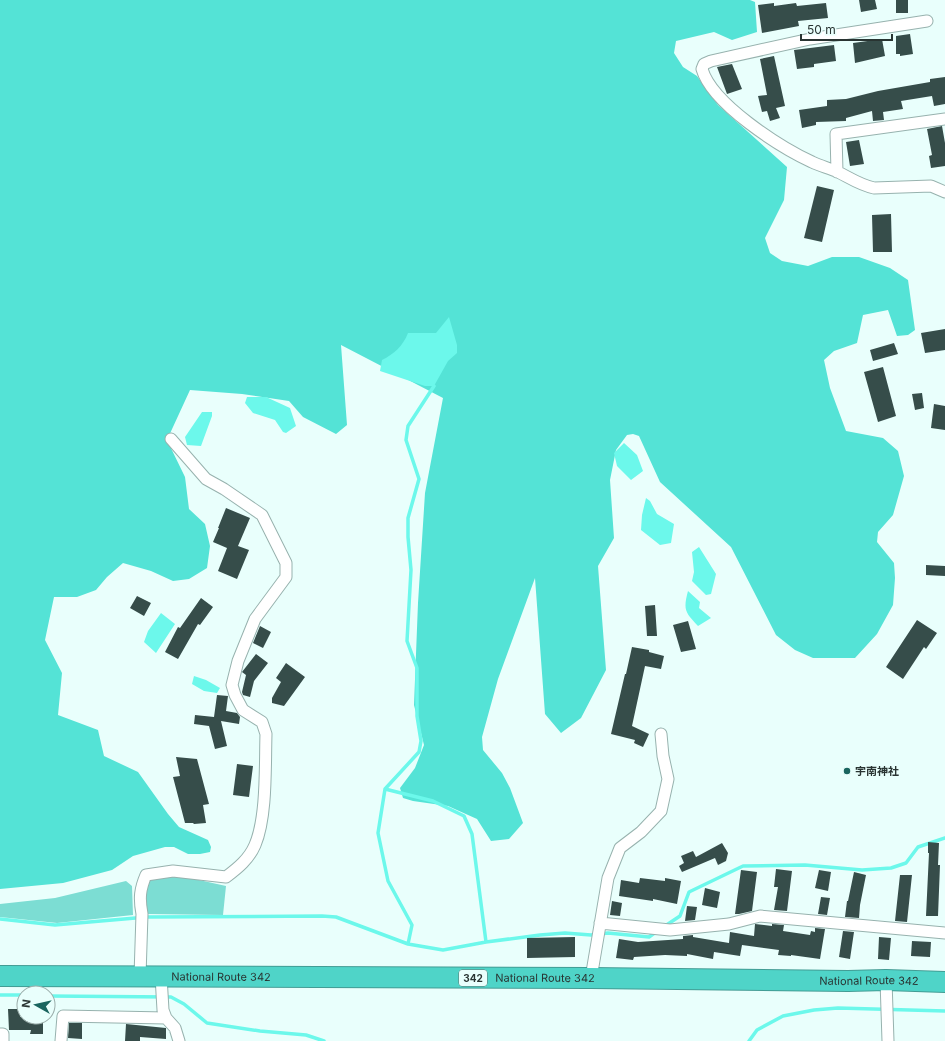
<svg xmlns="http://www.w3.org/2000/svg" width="945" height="1041" font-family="Inter,'Noto Sans JP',sans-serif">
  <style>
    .green { fill: #7cddd3 }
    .forest { fill: #54e3d6 }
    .water { fill: #6cf8eb }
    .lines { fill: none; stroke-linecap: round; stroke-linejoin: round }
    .stream { stroke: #6cf8eb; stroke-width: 3.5 }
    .building { fill: #364d4a }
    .street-casing { stroke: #97b2ae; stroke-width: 13 }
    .highway-casing { stroke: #429c94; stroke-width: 22 }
    .street { stroke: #fff; stroke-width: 11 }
    .highway { stroke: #4fd4c8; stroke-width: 20 }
    .poi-dot { fill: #1a655f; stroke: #e9fffc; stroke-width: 1.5 }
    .labels { text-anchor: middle; stroke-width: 4; stroke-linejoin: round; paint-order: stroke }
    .shield { fill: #e9fffc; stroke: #63716f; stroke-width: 1 }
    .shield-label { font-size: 10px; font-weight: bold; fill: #293432 }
    .poi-label { font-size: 11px; font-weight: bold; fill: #293432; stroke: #e9fffc; text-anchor: start }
    .street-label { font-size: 11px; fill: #293432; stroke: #e9fffc }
  </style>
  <rect width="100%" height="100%" fill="#e9fffc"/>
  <path class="green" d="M 172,874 L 226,886 L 223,915 L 147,914 L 144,887 L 150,879 Z
    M 126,881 L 132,886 L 133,915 L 57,923 L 0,917 L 0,904 L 55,898 Z"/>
  <path class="forest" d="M 0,0 L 750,0 L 755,2 L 757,32 L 732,40 L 714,32 L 676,41 L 674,53 L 683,67 L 697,76 L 718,105 L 787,167 L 784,200 L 765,238 L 770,253 L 782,261 L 808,266 L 832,257 L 859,257 L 890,268 L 908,280 L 915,330 L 908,335 L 897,336 L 888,310 L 863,315 L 857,343 L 834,351 L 824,360 L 830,388 L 846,431 L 883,438 L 898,451 L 904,476 L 893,515 L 878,532 L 877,542 L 894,563 L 895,578 L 893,605 L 877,634 L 855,658 L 813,658 L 795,650 L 776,635 L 731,547 L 660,482 L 639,436 L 633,434 L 627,435 L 616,450 L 610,480 L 614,538 L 598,566 L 606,670 L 581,718 L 561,733 L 545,714 L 535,578 L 498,679 L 482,737 L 483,750 L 502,773 L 510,788 L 523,823 L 509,839 L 491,841 L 477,819 L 448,806 L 413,801 L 403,798 L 400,788 L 415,768 L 424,745 L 414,705 L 418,603 L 425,493 L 443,398 L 341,345 L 347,425 L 336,434 L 303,417 L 289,401 L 242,394 L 190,390 L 167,440 L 185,477 L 189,509 L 205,524 L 210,546 L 207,568 L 189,579 L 173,581 L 151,571 L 123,563 L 107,577 L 96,590 L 77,597 L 54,597 L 45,640 L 62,673 L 58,715 L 98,730 L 104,756 L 138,772 L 168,814 L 179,827 L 208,840 L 211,847 L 210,852 L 200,854 L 188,854 L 174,847 L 165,847 L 133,856 L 112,870 L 63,883 L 0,889 Z"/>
  <path class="water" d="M 449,317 L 457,345 L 457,353 L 448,361 L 434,386 L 425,386 L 380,371 L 382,360 C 394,354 403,346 408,333 L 436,333 Z
    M 247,397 L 266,397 L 290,408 L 296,426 L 286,433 L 283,432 L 275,420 L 253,413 L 245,403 Z
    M 202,412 L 212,412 L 212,416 L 201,446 L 187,445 L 185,437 Z
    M 624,443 L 637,455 L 643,471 L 631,480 L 617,466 L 614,453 Z
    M 646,498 L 650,501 L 657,514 L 674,524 L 671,543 L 660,545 L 641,530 L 642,515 Z
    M 699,547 L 716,574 L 711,594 L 706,595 L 692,581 L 694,572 L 692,552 Z
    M 688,591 L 700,602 L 699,608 L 711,618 L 698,626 C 685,612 683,610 688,591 Z
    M 161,613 L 175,624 L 156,653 L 144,642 L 148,631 Z
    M 194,676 L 206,680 L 220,688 L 217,693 L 204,691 L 192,684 Z"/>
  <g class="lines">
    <path class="stream" d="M 385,789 L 433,801 L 464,816 L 472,834 L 486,942
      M 0,919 L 55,925 L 147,917 L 322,916 L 336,917 L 408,944 L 443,950 L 486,942 L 540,935 L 565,933 L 591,935 L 608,933 L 649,937 L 656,932
      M 665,926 L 680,916 L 689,892 L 743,866 L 805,865 L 862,870 L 891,868 L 906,863 L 918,847 L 945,838
      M 408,944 L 412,925 L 388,881 L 378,833 L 385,789 L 419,752 L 421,741 L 417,716 L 417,668 L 407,641 L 411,570 L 408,537 L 408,518 L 419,479 L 406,440 L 408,426 L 434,386
      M 0,995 L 24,995
      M 48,996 L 171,997 L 184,1004 L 207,1023 L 260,1031 L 306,1035 L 324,1041
      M 749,1041 L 757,1030 L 783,1016 L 814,1010 L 838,1008 L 945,1011"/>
  </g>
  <path class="building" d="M 859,0 L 875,0 L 877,9 L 861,12 Z
    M 896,0 L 908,0 L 908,13 L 896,13 Z
    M 774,3 L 774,6 L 796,3 L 797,6 L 826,3 L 828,18 L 798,21 L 799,26 L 762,33 L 758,5 Z
    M 910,34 L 913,54 L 900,56 L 900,54 L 896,54 L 896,36 Z
    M 882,39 L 885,56 L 855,63 L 853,43 Z
    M 834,45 L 836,61 L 814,64 L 814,67 L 797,69 L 794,50 Z
    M 774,56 L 785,106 L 776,108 L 780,118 L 770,121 L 767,111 L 762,112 L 758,96 L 767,95 L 760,59 Z
    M 732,64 L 742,89 L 727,94 L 717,67 Z
    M 945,77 L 945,104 L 934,106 L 932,96 L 901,101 L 903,109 L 883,112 L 884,120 L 873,121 L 872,111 L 846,118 L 846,121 L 816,122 L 816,125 L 802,128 L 799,110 L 827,106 L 827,100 L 846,99 L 878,91 L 930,82 L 930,79 Z
    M 942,126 L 945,143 L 945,166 L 931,168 L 929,156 L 932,155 L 927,129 Z
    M 859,140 L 864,164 L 850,166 L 846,142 Z
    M 817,186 L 834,190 L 822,242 L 804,238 Z
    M 891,214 L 892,252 L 873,252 L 872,215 Z
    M 945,329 L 945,350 L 925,353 L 921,333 Z
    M 894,343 L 898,354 L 873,361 L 870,350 Z
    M 883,367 L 896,416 L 878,422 L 864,372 Z
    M 922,393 L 924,408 L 915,410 L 912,394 Z
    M 934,404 L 945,406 L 945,430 L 931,428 Z
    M 226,508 L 250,518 L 238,546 L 249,550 L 237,579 L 218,571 L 227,548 L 213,542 L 219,528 L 218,528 Z
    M 926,565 L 945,566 L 945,576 L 926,575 Z
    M 137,596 L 151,603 L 144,616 L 130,608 Z
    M 201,598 L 213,607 L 200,625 L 198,624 L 178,659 L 165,652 L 178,627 L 180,628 Z
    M 655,605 L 657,636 L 647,636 L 645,606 Z
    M 917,620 L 937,633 L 926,649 L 924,647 L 903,679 L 886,667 Z
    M 688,621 L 696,649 L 681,652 L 673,625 Z
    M 260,626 L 271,632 L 263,648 L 253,643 Z
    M 632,647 L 649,650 L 649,652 L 664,656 L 661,669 L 645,666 L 632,726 L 649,734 L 643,747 L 634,743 L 635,740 L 611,734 L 625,674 L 626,674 Z
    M 256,654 L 268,663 L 254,681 L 250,697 L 243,695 L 242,692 L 246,675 L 242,672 Z
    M 286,663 L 305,677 L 284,706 L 272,703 L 272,698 L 281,682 L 276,678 Z
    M 217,695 L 228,696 L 226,711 L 237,713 L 240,717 L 239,724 L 221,721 L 227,746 L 215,749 L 209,726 L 194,724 L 195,715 L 214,717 Z
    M 176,757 L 197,759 L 209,804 L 203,805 L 206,823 L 194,824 L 193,823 L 185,823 L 173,777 L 180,776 Z
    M 237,764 L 253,766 L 249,797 L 233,795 Z
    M 928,842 L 939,843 L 938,865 L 940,865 L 938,916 L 926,916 L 929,853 L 928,853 Z
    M 722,843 L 728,853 L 726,861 L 718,865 L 715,858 L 682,872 L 679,866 L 684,863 L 681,856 L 693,851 L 696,857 Z
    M 776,869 L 792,871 L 787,911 L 774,910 L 778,887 L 774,887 Z
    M 741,870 L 757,872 L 752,911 L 739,914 L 735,914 Z
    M 819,870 L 831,872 L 828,891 L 815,888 Z
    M 854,872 L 866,875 L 860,905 L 859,918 L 845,917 L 847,901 L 848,901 Z
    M 900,875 L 912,875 L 907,922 L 895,921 Z
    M 640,878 L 665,881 L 665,878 L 681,881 L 677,904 L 653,899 L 653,901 L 619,896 L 621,880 L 639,883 Z
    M 705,888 L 720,892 L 717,908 L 702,905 Z
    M 821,897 L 830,898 L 827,915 L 818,914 Z
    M 612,901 L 622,903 L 620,916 L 610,915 Z
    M 687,906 L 697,907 L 695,920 L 685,921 Z
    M 755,924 L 772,926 L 772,924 L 784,925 L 783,931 L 810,935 L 811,931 L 815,932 L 815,928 L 825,929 L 820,959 L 791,955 L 791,956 L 778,955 L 779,950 L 742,945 L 740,956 L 714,952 L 713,959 L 687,954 L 687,956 L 665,955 L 634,957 L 633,960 L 616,958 L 619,939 L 638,942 L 683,939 L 683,936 L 693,935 L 693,937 L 729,943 L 730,932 L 754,936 Z
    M 843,931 L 854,932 L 850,959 L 839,957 Z
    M 575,937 L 575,957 L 527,958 L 527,938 Z
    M 879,937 L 891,938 L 889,960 L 878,959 Z
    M 912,941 L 931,942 L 930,957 L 911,956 Z
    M 8,1009 L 20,1009 L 20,1017 L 43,1017 L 43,1034 L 30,1034 L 31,1030 L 9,1030 Z
    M 69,1023 L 82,1023 L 82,1039 L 68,1038 Z
    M 126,1024 L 166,1028 L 166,1039 L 140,1037 L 140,1041 L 125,1041 Z"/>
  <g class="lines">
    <g class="street-casing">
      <path id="street" d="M 927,21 L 810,39 L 711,61 L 704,64 L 702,69 C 712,104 780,147 812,162 C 820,166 829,168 838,172 C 850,178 860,185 874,188 L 931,186 L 945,192
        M 837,172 L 836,134 L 945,119
        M 600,923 L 670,930 L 729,924 L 760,916 L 945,933
        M 140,976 L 142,914 C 139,898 140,889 146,875 L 173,871 L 226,877 C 238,868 249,859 255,845 C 267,817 265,766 266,734 L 262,722 L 243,710 L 235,695 L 232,685 L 238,661 L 255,619 L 286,577 L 286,563 L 262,515 L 224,489 L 206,479 L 171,439
        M 161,976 L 163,1010 L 166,1018
        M 591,978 L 608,878 L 620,848 L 641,832 L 661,811 L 668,779 L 663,756 L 661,734
        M 886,980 L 888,1041
        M 0,1034 L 3,1034 L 3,1041
        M 61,1041 L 63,1016 L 166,1018 L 175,1028 L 179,1041"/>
    </g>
    <g class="highway-casing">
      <g id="highway">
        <path id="s1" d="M 0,976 L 591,978 L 848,981 L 886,980 L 945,982"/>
      </g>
    </g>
    <use href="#street" class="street"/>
    <use href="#highway" class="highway"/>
  </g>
  <circle class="poi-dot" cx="847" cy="771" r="4"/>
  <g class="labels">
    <rect class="shield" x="459" y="970" width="28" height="16" rx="3"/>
    <g class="shield-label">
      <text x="473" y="982">342</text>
    </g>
    <g class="poi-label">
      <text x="855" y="775">宇南神社</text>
    </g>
    <g class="street-label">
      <text dy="4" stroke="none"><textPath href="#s1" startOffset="221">National Route 342</textPath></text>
      <text dy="4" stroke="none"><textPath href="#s1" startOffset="545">National Route 342</textPath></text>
      <text dy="4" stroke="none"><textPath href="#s1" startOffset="869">National Route 342</textPath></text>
    </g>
  </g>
  <g transform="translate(36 1005) rotate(278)"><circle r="19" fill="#e9fffc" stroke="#9caeab"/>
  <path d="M0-3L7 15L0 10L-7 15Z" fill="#1a655f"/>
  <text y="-6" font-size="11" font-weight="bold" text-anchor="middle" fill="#293432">N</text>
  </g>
  <path d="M801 34v6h91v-6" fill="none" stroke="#293432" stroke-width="2"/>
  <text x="807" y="34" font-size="12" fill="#293432" stroke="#e9fffc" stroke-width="3" paint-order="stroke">50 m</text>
</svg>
